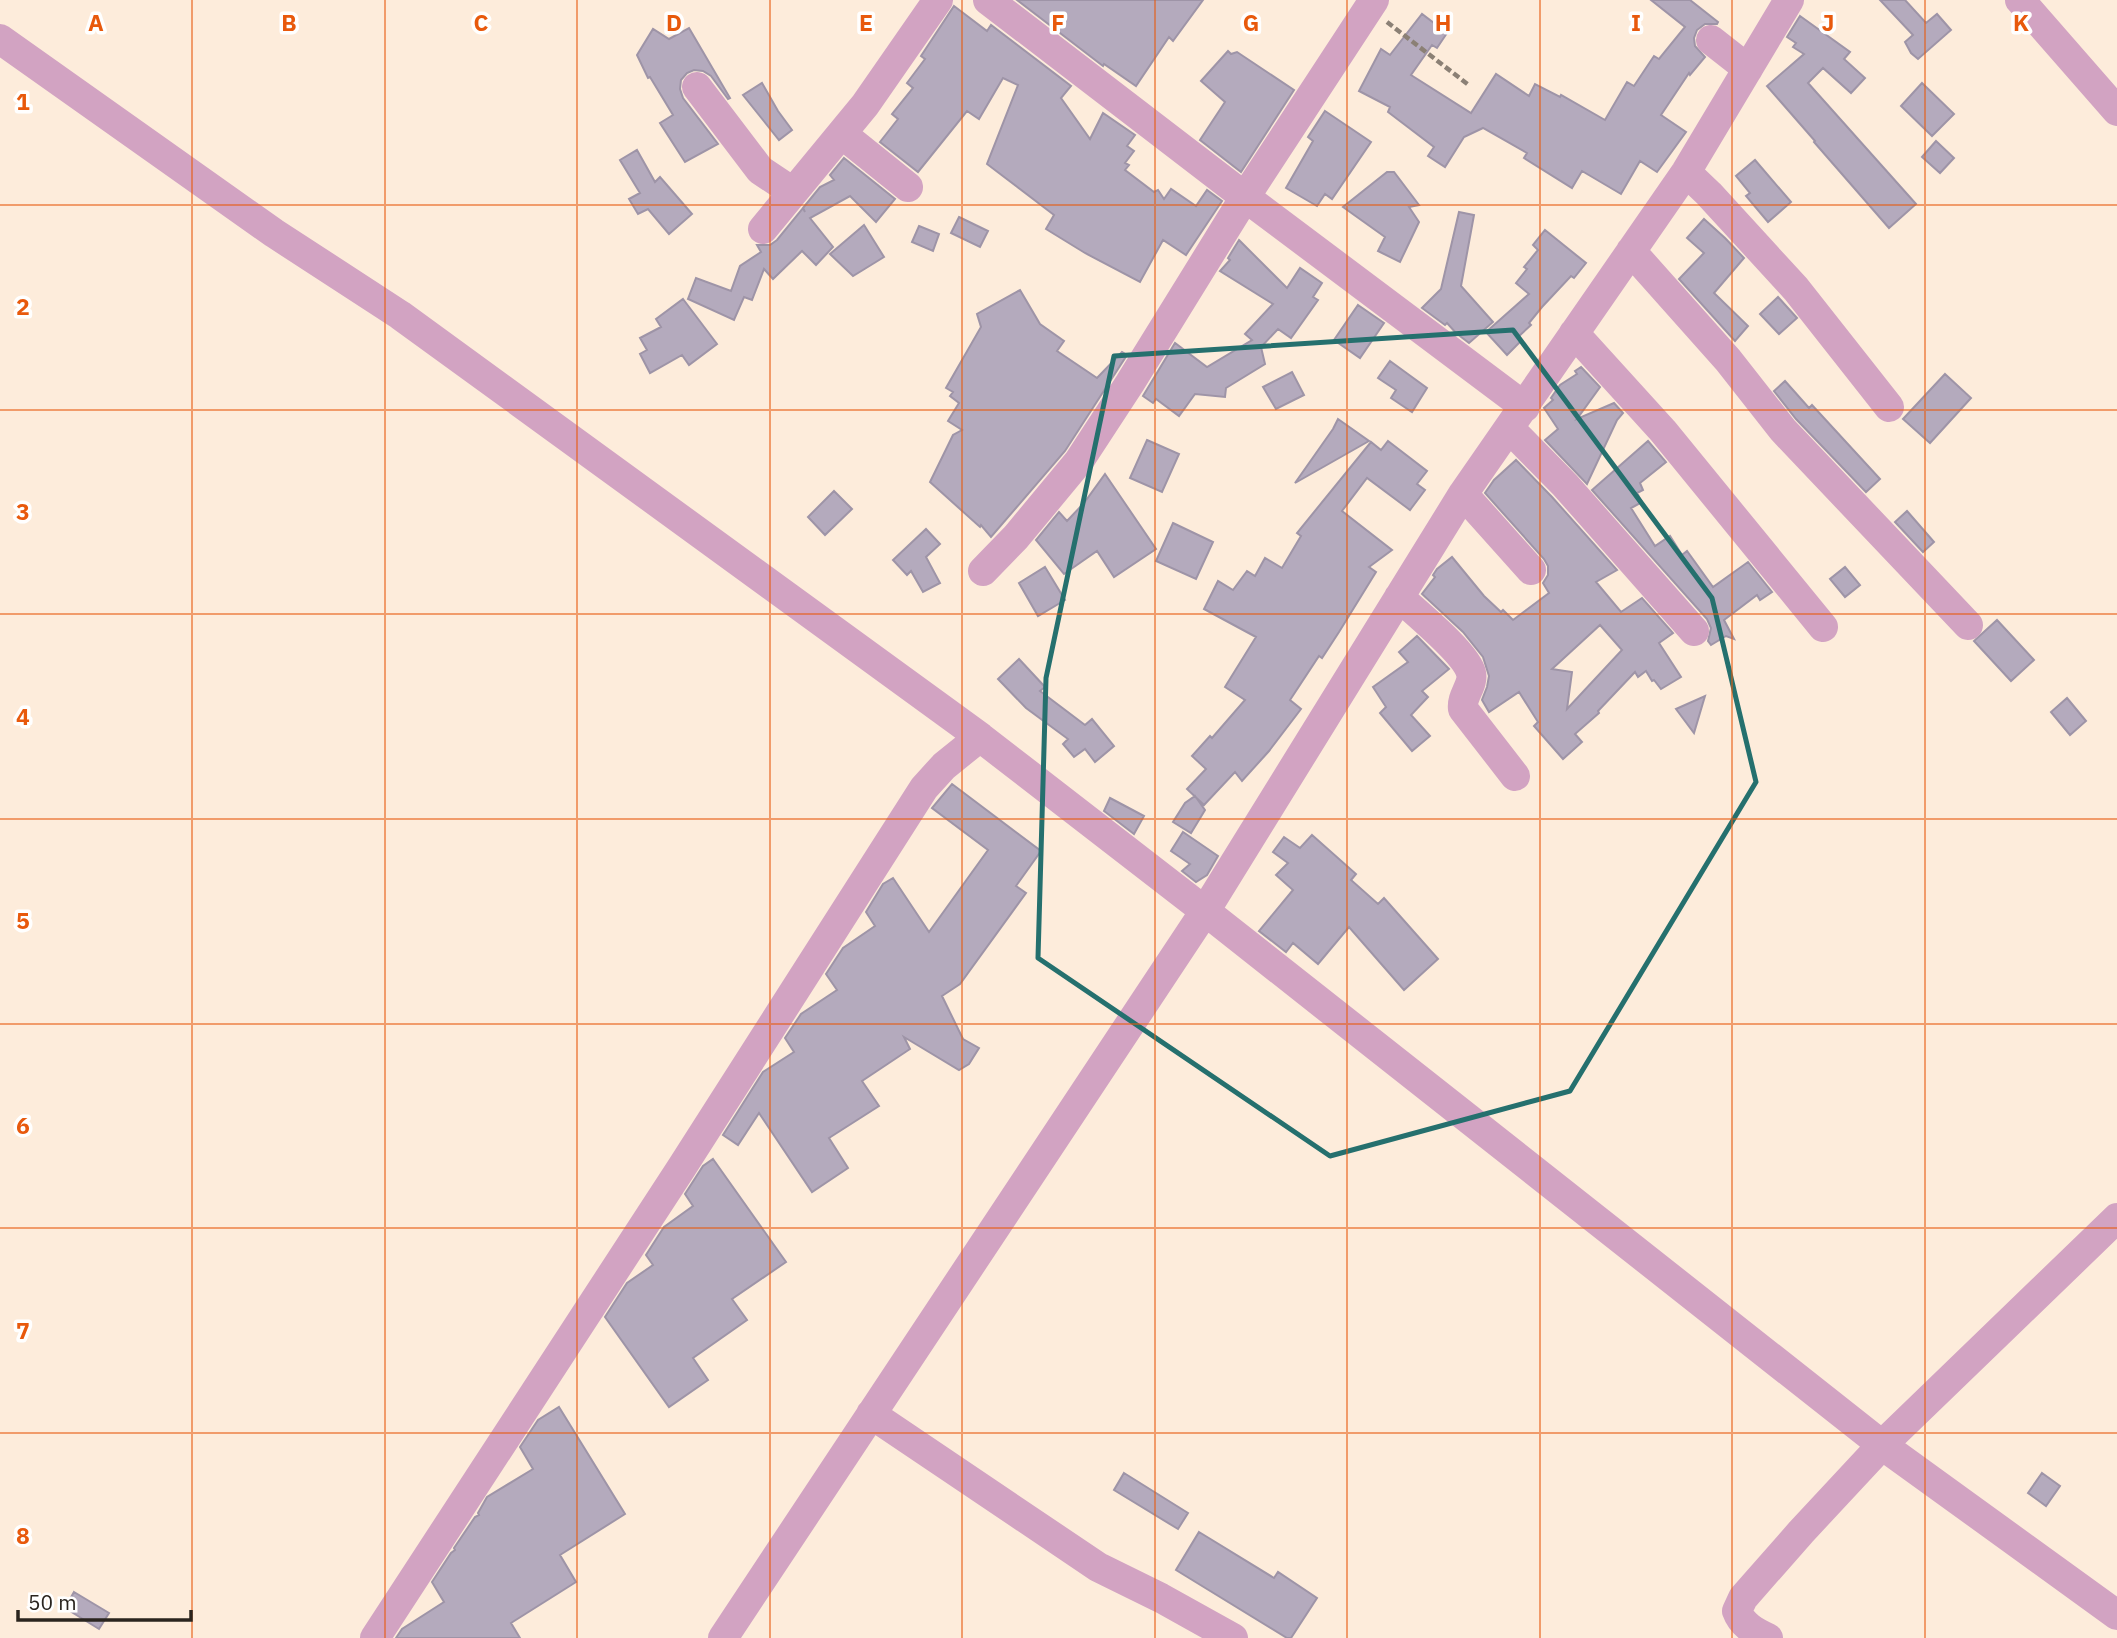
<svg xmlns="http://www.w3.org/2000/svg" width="2117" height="1638" font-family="'IBM Plex Sans',sans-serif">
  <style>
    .building { fill: #b4aabd; stroke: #9e94a7; stroke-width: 2; fill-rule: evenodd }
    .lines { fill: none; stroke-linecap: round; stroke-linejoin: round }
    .path { stroke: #8b8075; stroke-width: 4.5; stroke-dasharray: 7 3.5; stroke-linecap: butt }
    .minor { stroke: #d2a3c2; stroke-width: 30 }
    .marked { fill: none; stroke: #25706e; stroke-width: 5; stroke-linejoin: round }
    .grid { fill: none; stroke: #e8590c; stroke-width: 2; stroke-opacity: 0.55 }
    .grid-label { font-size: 23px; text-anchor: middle; font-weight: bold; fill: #e8590c; stroke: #fff; stroke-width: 7; stroke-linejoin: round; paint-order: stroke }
  </style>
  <rect width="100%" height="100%" fill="#fdecdb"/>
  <path class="building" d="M 1017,0 L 1203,0 L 1173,41 L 1169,37 L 1136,86 L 1104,64 L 1103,66 Z
    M 1651,0 L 1690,0 L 1718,22 L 1717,24 L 1705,24 L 1697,30 L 1694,38 L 1695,46 L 1705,57 L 1690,75 L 1689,73 L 1661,115 L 1686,132 L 1657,172 L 1640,161 L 1621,194 L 1582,171 L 1572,188 L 1524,158 L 1527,153 L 1483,128 L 1464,137 L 1445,167 L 1428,156 L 1434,147 L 1388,112 L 1390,107 L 1359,91 L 1381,49 L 1390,55 L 1422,14 L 1447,33 L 1437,48 L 1432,45 L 1411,75 L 1471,113 L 1496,74 L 1529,96 L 1535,84 L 1560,97 L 1561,95 L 1605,120 L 1627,82 L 1634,86 L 1654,56 L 1659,59 L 1685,27 Z
    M 1880,0 L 1905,0 L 1926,23 L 1937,14 L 1951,30 L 1918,59 L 1911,53 L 1905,42 L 1913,35 Z
    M 954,6 L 987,31 L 991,25 L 1071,86 L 1061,98 L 1090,139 L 1103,113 L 1135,135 L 1127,146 L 1134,151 L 1125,163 L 1129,165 L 1125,170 L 1154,192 L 1158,190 L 1164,199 L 1171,189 L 1196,206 L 1207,190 L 1222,201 L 1186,255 L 1163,240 L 1140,282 L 1085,253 L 1046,229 L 1054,215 L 987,164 L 1018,85 L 1003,78 L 979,119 L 967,111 L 918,172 L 880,142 L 898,119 L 892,114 L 913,88 L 907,83 L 925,59 L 921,56 Z
    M 1800,16 L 1850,52 L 1844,59 L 1865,78 L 1851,93 L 1823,68 L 1808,83 L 1916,204 L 1889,228 L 1814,142 L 1815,141 L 1767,86 L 1804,54 L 1793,47 L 1796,43 L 1787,37 Z
    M 689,28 L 730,98 L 728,99 L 711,76 L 703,71 L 694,70 L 687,73 L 681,80 L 680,89 L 683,98 L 718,144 L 685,162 L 660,123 L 673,115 L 650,77 L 648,78 L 637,55 L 653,29 L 669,39 Z
    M 1228,51 L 1231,54 L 1237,52 L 1294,90 L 1241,172 L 1200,140 L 1225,102 L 1201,81 Z
    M 762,83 L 778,111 L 792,130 L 779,140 L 743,95 Z
    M 1922,83 L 1954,114 L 1932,136 L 1901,106 Z
    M 1325,111 L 1371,142 L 1332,199 L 1325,194 L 1317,206 L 1286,188 L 1313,141 L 1308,137 Z
    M 1936,141 L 1954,158 L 1940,173 L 1922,157 Z
    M 637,150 L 655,182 L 660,177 L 692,214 L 669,234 L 648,209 L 638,214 L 629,199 L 640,193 L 620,160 Z
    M 844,158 L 895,199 L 876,222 L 850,196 L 810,218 L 833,247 L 816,265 L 802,251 L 773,279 L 764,269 L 752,300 L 744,297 L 734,320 L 688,299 L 696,278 L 731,291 L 740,266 L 761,252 L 757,245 L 770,245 L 777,240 L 803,208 L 805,212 L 803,208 L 820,187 L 834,180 L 830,175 Z
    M 1755,160 L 1791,202 L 1768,222 L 1746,196 L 1750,193 L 1736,176 Z
    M 1387,172 L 1394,172 L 1419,205 L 1409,207 L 1419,222 L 1400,262 L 1378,251 L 1385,237 L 1343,207 Z
    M 1459,212 L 1474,215 L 1461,286 L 1493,322 L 1469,343 L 1456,333 L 1447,323 L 1445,325 L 1422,308 L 1441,289 Z
    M 959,217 L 988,231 L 980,247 L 951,233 Z
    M 1704,219 L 1725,238 L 1744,258 L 1714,293 L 1748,326 L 1735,341 L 1679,279 L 1704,253 L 1687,238 Z
    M 864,225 L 884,257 L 853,276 L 830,254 Z
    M 919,226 L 939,234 L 933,251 L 912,242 Z
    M 1545,230 L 1586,263 L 1574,278 L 1571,276 L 1542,307 L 1529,323 L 1531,325 L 1518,337 L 1521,341 L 1507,355 L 1486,332 L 1529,294 L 1516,283 L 1527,269 L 1524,267 L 1538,250 L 1533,245 Z
    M 1239,240 L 1287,288 L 1300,268 L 1322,283 L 1313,297 L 1318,300 L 1291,338 L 1278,329 L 1261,347 L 1265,364 L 1226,388 L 1225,397 L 1195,394 L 1179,416 L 1156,399 L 1153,403 L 1143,396 L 1175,343 L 1207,367 L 1252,340 L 1245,334 L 1273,304 L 1220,271 L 1230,260 L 1228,258 Z
    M 1020,290 L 1040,324 L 1064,341 L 1057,351 L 1097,378 L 1122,352 L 1127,355 L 1065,451 L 991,537 L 981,525 L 980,527 L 930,482 L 953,435 L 962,430 L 948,421 L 959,403 L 950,396 L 953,392 L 946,388 L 981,327 L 977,314 Z
    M 1778,297 L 1797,318 L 1779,334 L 1760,314 Z
    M 683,299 L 717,344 L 689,365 L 682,355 L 650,373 L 640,354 L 647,350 L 640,338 L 661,327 L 656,319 Z
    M 1358,305 L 1384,323 L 1360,358 L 1334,340 Z
    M 1390,361 L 1427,388 L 1412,412 L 1391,398 L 1396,390 L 1378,378 Z
    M 1581,367 L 1600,387 L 1577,419 L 1614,403 L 1623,413 L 1617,420 L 1587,484 L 1545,440 L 1558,429 L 1544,408 L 1553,400 L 1551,398 L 1560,385 L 1577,374 L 1575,371 Z
    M 1292,372 L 1304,395 L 1276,409 L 1263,387 Z
    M 1945,374 L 1971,398 L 1930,443 L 1903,419 Z
    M 1785,381 L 1809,408 L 1812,405 L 1880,479 L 1866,492 L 1796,419 L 1774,391 Z
    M 1338,419 L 1369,441 L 1295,483 L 1333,429 Z
    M 1147,440 L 1179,454 L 1162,492 L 1130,478 Z
    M 1388,441 L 1427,471 L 1417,484 L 1425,490 L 1410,510 L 1367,478 L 1342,511 L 1392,550 L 1369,567 L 1376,572 L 1339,632 L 1322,658 L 1319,656 L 1290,700 L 1301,709 L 1269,751 L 1242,781 L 1235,772 L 1204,805 L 1187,789 L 1206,769 L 1192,756 L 1210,736 L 1212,738 L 1245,700 L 1225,687 L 1256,637 L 1204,609 L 1218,581 L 1233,590 L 1247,571 L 1255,576 L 1265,558 L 1282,568 L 1301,536 L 1297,533 L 1371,442 L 1381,450 Z
    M 1648,441 L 1666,462 L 1640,483 L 1643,490 L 1637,493 L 1642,502 L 1631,508 L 1655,546 L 1670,536 L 1682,555 L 1687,551 L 1713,587 L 1748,562 L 1772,592 L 1760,600 L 1757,595 L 1724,620 L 1734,639 L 1726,636 L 1711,645 L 1708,641 L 1711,628 L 1707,619 L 1592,490 Z
    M 1516,460 L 1552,497 L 1617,570 L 1596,582 L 1621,612 L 1642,598 L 1673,633 L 1659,643 L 1681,677 L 1661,689 L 1654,680 L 1652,681 L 1646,671 L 1638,677 L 1635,672 L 1598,711 L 1599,713 L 1575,734 L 1582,742 L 1563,759 L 1534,726 L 1538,722 L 1519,692 L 1489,712 L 1482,700 L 1487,687 L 1489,676 L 1483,657 L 1463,632 L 1422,594 L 1435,577 L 1433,575 L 1437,569 L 1452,557 L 1484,596 L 1501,612 L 1503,610 L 1513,620 L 1549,593 L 1543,583 L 1548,575 L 1548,566 L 1544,559 L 1485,493 L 1494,480 ZM 1600,625 L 1622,650 L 1567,709 L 1572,672 L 1552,669 Z
    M 1105,474 L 1156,549 L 1114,577 L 1097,551 L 1064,574 L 1036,540 L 1059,512 L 1067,521 L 1084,503 Z
    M 834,491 L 852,509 L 825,535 L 808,517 Z
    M 1907,511 L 1934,542 L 1923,552 L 1895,522 Z
    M 1173,523 L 1213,542 L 1196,579 L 1156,561 Z
    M 926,529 L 940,544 L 926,557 L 940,583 L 923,592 L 911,571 L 907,575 L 893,560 Z
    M 1045,567 L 1065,600 L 1038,616 L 1019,583 Z
    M 1845,567 L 1860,585 L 1845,597 L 1830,579 Z
    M 1997,620 L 2034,660 L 2011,681 L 1974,641 Z
    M 1417,636 L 1449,669 L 1422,691 L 1428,697 L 1411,715 L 1430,736 L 1412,751 L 1380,713 L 1386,707 L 1373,687 L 1408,662 L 1399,652 Z
    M 1019,659 L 1045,687 L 1040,691 L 1085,725 L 1092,719 L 1114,746 L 1095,762 L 1085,749 L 1074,757 L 1063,744 L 1068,739 L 1026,708 L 998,679 Z
    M 1705,696 L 1694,733 L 1676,709 Z
    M 2067,698 L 2086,721 L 2070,735 L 2051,712 Z
    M 952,784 L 1041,851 L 1016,886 L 1026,893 L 960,984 L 942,996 L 963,1039 L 979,1048 L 969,1064 L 959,1070 L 904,1037 L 910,1049 L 862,1081 L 879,1106 L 829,1138 L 848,1168 L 812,1192 L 759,1113 L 738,1145 L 723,1135 L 763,1072 L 794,1052 L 785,1038 L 801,1014 L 837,990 L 826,974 L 843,948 L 875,926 L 866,912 L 883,884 L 893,878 L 929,932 L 988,850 L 932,808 Z
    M 1195,796 L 1205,810 L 1191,833 L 1173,822 L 1185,803 Z
    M 1110,798 L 1144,816 L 1134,834 L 1104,811 Z
    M 1183,832 L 1218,856 L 1207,875 L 1196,882 L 1182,871 L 1190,864 L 1171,851 Z
    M 1312,835 L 1356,874 L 1351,880 L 1378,904 L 1384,898 L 1438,959 L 1404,990 L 1349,927 L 1318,964 L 1293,943 L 1286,952 L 1259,931 L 1293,890 L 1276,875 L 1288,863 L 1273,852 L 1284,837 L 1300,848 Z
    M 713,1159 L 786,1262 L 732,1299 L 747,1320 L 693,1358 L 708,1380 L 669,1407 L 605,1317 L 627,1283 L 653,1265 L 646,1255 L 664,1227 L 693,1206 L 685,1194 L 703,1166 Z
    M 559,1407 L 625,1514 L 560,1555 L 576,1582 L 511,1623 L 520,1638 L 396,1638 L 402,1629 L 444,1602 L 432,1582 L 451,1553 L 455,1550 L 454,1548 L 475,1517 L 479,1515 L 478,1513 L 487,1497 L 533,1469 L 520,1447 L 538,1420 Z
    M 1124,1473 L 1188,1513 L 1178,1529 L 1114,1490 Z
    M 2042,1473 L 2060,1486 L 2046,1506 L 2028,1493 Z
    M 1199,1532 L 1274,1578 L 1278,1572 L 1317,1598 L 1291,1638 L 1287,1638 L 1176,1570 Z
    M 74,1592 L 109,1613 L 99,1629 L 65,1608 Z"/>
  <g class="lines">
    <path class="path" d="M 1387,22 L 1470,86"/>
    <path class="minor" d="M 988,0 L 1245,197 L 1525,407
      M 2020,0 L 2117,111
      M 0,39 L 274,233 L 400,315 L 980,737 L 1205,911 L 1882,1445 L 2117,1615
      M 1711,40 L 1748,69
      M 697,87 L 760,170 L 793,192
      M 842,134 L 908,187
      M 1686,172 L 1709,194 L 1796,289 L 1889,407
      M 763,229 L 865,105 L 938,0
      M 1631,251 L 1728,360 L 1783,430 L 1968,625
      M 1574,333 L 1663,431 L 1823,627
      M 1509,428 L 1565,485 L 1694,631
      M 1463,494 L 1531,570
      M 983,571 L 1016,537 L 1079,461 L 1130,383 L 1245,197 L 1374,0
      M 1399,597 C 1415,612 1466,653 1471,673 C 1474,685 1461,696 1463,709 L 1515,776
      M 871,1414 L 1098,1567 L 1161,1598 L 1233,1638
      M 375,1638 L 682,1167 L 924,788 L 944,766 L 980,737
      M 723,1638 L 1205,911 L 1463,494 L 1686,172 L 1789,0
      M 1768,1638 C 1755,1632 1742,1625 1737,1611 L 1743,1598 L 1801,1532 L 1882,1445 L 2117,1218"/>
  </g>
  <path class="marked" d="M 1513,330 L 1712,598 L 1756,782 L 1570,1091 L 1330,1156 L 1038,958 L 1046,678 L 1114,356 Z"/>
  <path class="grid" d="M 192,0 L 192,1638M 385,0 L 385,1638M 577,0 L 577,1638M 770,0 L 770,1638M 962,0 L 962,1638M 1155,0 L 1155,1638M 1347,0 L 1347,1638M 1540,0 L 1540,1638M 1732,0 L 1732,1638M 1925,0 L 1925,1638M 0,205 L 2117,205M 0,410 L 2117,410M 0,614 L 2117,614M 0,819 L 2117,819M 0,1024 L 2117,1024M 0,1228 L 2117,1228M 0,1433 L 2117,1433"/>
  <g class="grid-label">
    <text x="96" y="31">A</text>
    <text x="289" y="31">B</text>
    <text x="481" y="31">C</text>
    <text x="674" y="31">D</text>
    <text x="866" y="31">E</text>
    <text x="1058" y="31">F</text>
    <text x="1251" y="31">G</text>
    <text x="1443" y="31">H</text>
    <text x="1636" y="31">I</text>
    <text x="1828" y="31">J</text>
    <text x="2021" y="31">K</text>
    <text x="23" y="110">1</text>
    <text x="23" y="315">2</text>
    <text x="23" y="520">3</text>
    <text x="23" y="725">4</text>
    <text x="23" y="929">5</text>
    <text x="23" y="1134">6</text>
    <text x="23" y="1339">7</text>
    <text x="23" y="1544">8</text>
  </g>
  <path d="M18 1610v10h173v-10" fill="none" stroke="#2a241e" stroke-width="3.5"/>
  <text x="28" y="1610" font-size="21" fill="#2a241e" stroke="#ffffff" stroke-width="5" paint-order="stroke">50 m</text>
</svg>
